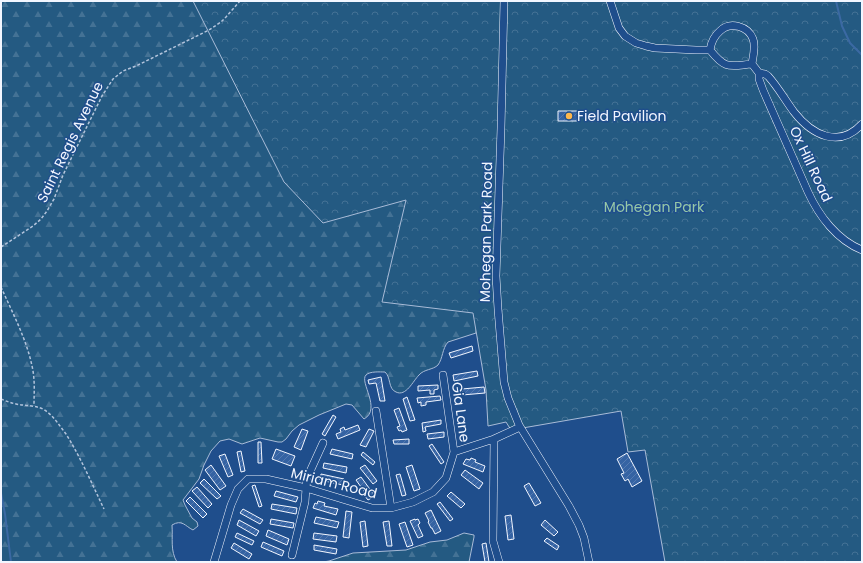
<svg xmlns="http://www.w3.org/2000/svg" width="863" height="563" font-family="Poppins,sans-serif">
  <style>
    .forest { fill: url(#forest-firs); stroke: #a8bbd7 }
    .park { fill: url(#park-crowns); stroke: #a8bbd7 }
    .lines { fill: none; stroke-linecap: round; stroke-linejoin: round }
    .stream { stroke: #3b69a3; stroke-width: 2 }
    .building { fill: url(#building-hatch); stroke: #f2f6ff }
    .minor-casing { stroke: #f2f6ff; stroke-width: 8 }
    .path { stroke: #b3c4dc; stroke-width: 1.5; stroke-dasharray: 3 2; stroke-linecap: butt }
    .minor { stroke: #1f4e8c; stroke-width: 7 }
    .poi-dot { fill: #ffb74d; stroke: #1f4e8c; stroke-width: 1.5 }
    .labels { text-anchor: middle; stroke-width: 3; stroke-linejoin: round; paint-order: stroke }
    .poi-label { font-size: 14px; fill: #f2f6ff; stroke: #1f4e8c; text-anchor: start }
    .street-label { font-size: 14px; fill: #f2f6ff; stroke: #1f4e8c }
    .park-label { font-size: 14px; fill: #97c8a6; stroke: #1f4e8c }
  </style>
  <defs>
    <pattern id="forest-firs" width="22" height="20" patternUnits="userSpaceOnUse"><rect width="22" height="20" fill="#245a82"/><path d="M5 1l3.5 6h-7zM16 11l3.5 6h-7z" fill="#447295"/></pattern>
    <pattern id="park-crowns" width="20" height="18" patternUnits="userSpaceOnUse"><rect width="20" height="18" fill="#245a82"/><path d="M2 6a3 3 0 1 1 6 0M12 15a3 3 0 1 1 6 0" fill="none" stroke="#447295"/></pattern>
    <pattern id="building-hatch" width="6" height="6" patternUnits="userSpaceOnUse"><rect width="6" height="6" fill="#3563a3"/><path d="M-1 1l2-2M0 6l6-6M5 7l2-2" fill="none" stroke="#537ab1"/></pattern>
  </defs>
  <rect width="100%" height="100%" fill="#1f4e8c"/>
  <path class="forest" d="M 1,1 L 498,1 L 476,333 L 448,342 C 442,349 443,358 438,365 C 433,370 424,369 419,375 C 413,381 406,397 396,392 C 388,389 391,377 385,372 C 380,372 370,371 366,375 C 359,382 382,409 364,419 L 352,405 L 346,404 L 319,415 L 299,425 L 292,431 L 286,439 L 282,442 L 278,442 L 260,438 L 242,444 L 229,439 L 220,441 L 211,451 L 204,465 L 199,479 L 183,500 L 185,505 L 192,518 L 197,522 L 198,526 L 193,530 C 185,526 182,519 172,525 C 173,538 170,551 177,562 L 1,562 Z
    M 464,533 L 474,535 L 474,537 L 469,562 L 323,562 L 329,561 L 353,553 L 406,550 L 430,542 L 447,540 Z"/>
  <path class="park" d="M 193,1 L 862,1 L 862,562 L 665,562 L 645,450 L 628,452 L 621,411 L 511,430 L 506,422 L 488,426 L 486,390 L 473,313 L 382,302 L 406,200 L 323,223 L 284,182 Z"/>
  <g class="lines">
    <path class="stream" d="M 836,1 L 842,26 L 850,43 L 862,55
      M 1,493 L 5,514 L 11,562"/>
  </g>
  <path class="building" d="M 558,111 L 579,111 L 579,121 L 558,121 Z
    M 472,346 L 473,351 L 451,358 L 449,353 Z
    M 477,371 L 478,376 L 454,381 L 453,375 Z
    M 381,377 L 385,401 L 380,401 L 376,383 L 369,384 L 368,380 Z
    M 438,385 L 438,389 L 434,390 L 434,394 L 430,394 L 430,390 L 418,391 L 418,386 Z
    M 484,387 L 485,393 L 462,395 L 462,389 Z
    M 440,396 L 441,400 L 426,402 L 426,405 L 421,406 L 421,402 L 418,403 L 417,398 Z
    M 407,397 L 415,420 L 410,421 L 403,399 Z
    M 399,408 L 407,430 L 402,432 L 401,430 L 399,431 L 397,427 L 400,426 L 394,410 Z
    M 333,415 L 336,417 L 325,436 L 322,434 Z
    M 441,420 L 441,424 L 425,427 L 426,431 L 423,432 L 422,423 Z
    M 358,425 L 360,430 L 338,439 L 336,434 L 341,432 L 340,429 L 344,427 L 345,430 Z
    M 302,429 L 308,431 L 301,450 L 294,447 Z
    M 369,429 L 374,431 L 366,447 L 360,445 Z
    M 444,432 L 444,437 L 428,439 L 427,434 Z
    M 409,439 L 409,444 L 394,444 L 393,440 Z
    M 258,442 L 261,442 L 262,463 L 258,463 Z
    M 432,444 L 444,462 L 441,464 L 429,446 Z
    M 276,449 L 295,456 L 291,466 L 272,459 Z
    M 332,449 L 353,454 L 352,459 L 330,454 Z
    M 241,451 L 245,471 L 241,472 L 237,452 Z
    M 363,452 L 375,462 L 373,465 L 361,455 Z
    M 627,453 L 642,481 L 632,487 L 628,479 L 625,481 L 621,474 L 624,473 L 617,459 Z
    M 225,454 L 233,475 L 228,477 L 219,456 Z
    M 471,458 L 476,460 L 475,462 L 485,466 L 483,472 L 463,464 L 466,459 L 470,460 Z
    M 324,463 L 347,467 L 346,473 L 323,468 Z
    M 211,465 L 226,486 L 220,490 L 205,470 Z
    M 365,465 L 377,481 L 373,484 L 360,468 Z
    M 412,465 L 420,489 L 414,491 L 406,467 Z
    M 465,470 L 483,483 L 479,489 L 461,475 Z
    M 321,474 L 344,479 L 343,485 L 320,480 Z
    M 400,474 L 406,495 L 402,496 L 396,475 Z
    M 361,477 L 375,496 L 368,500 L 364,495 L 366,494 L 356,480 Z
    M 204,479 L 221,496 L 217,499 L 200,483 Z
    M 529,483 L 541,503 L 535,506 L 524,486 Z
    M 255,485 L 262,506 L 259,507 L 252,486 Z
    M 197,487 L 212,504 L 208,508 L 192,491 Z
    M 276,491 L 298,497 L 296,502 L 274,496 Z
    M 451,492 L 465,504 L 461,508 L 447,496 Z
    M 190,497 L 207,514 L 203,518 L 186,501 Z
    M 318,501 L 325,503 L 324,506 L 338,509 L 336,515 L 313,508 L 315,503 L 317,504 Z
    M 440,502 L 453,519 L 450,521 L 437,504 Z
    M 272,504 L 297,508 L 296,514 L 271,509 Z
    M 243,509 L 263,520 L 260,524 L 240,513 Z
    M 431,510 L 441,531 L 435,534 L 432,528 L 431,528 L 428,522 L 429,521 L 425,513 Z
    M 346,511 L 352,512 L 349,538 L 343,537 Z
    M 511,515 L 514,539 L 508,540 L 505,516 Z
    M 316,517 L 339,522 L 337,528 L 314,523 Z
    M 271,519 L 294,523 L 293,528 L 270,524 Z
    M 415,519 L 415,520 L 418,519 L 420,523 L 418,525 L 423,536 L 418,538 L 410,521 Z
    M 239,520 L 259,531 L 256,536 L 237,525 Z
    M 545,520 L 558,532 L 554,536 L 541,525 Z
    M 365,521 L 368,546 L 363,547 L 360,522 Z
    M 389,521 L 392,546 L 387,546 L 383,522 Z
    M 405,522 L 413,545 L 407,547 L 399,524 Z
    M 268,530 L 289,539 L 287,545 L 266,536 Z
    M 237,533 L 254,541 L 252,545 L 235,537 Z
    M 314,533 L 337,536 L 336,542 L 313,539 Z
    M 547,538 L 559,546 L 557,550 L 544,541 Z
    M 263,542 L 284,551 L 282,556 L 261,547 Z
    M 234,543 L 252,554 L 249,559 L 231,548 Z
    M 486,543 L 489,562 L 485,562 L 482,544 Z
    M 314,545 L 337,549 L 336,554 L 314,550 Z"/>
  <g class="lines">
    <g class="minor-casing">
      <path id="minor" d="M 504,1 L 501,128 L 496,276 L 498,309 L 504,382 L 508,398 L 519,425 L 569,506 L 579,525 L 584,538 L 589,562
        M 610,1 L 619,28 L 625,36 L 636,43 L 646,46 L 655,48 L 696,50 L 710,50
        M 710,50 C 711,43 714,36 720,31 C 730,21 748,26 753,39 C 756,47 753,56 752,64 L 759,73 L 765,74 L 768,76 C 778,87 785,100 794,112 C 812,135 839,149 862,124
        M 710,50 C 726,70 729,66 752,64
        M 759,73 L 759,79 L 763,90 L 808,192 C 819,216 837,240 862,250
        M 443,375 L 454,452
        M 376,411 L 391,508
        M 494,439 L 493,541 L 499,562
        M 292,555 L 305,502 L 306,488 L 307,478 L 323,443
        M 214,562 L 231,505 L 238,489 L 248,479 L 266,479 L 306,488 L 372,508 L 391,508 L 413,502 L 433,492 L 446,478 L 454,452 L 494,439 L 520,427"/>
    </g>
    <path class="path" d="M 1,247 L 33,226 L 41,219 L 47,211 L 54,199 L 63,175 L 102,96 L 113,79 L 123,71 L 136,66 L 209,30 L 221,22 L 226,17 L 240,1
      M 1,287 C 13,314 28,342 33,371 C 35,383 34,394 34,406
      M 1,399 C 6,401 11,403 16,404 C 25,406 34,405 43,409 C 53,415 59,425 66,434 C 81,458 92,484 104,509"/>
    <use href="#minor" class="minor"/>
  </g>
  <circle class="poi-dot" cx="569" cy="116" r="4"/>
  <g class="labels">
    <g class="poi-label">
      <text x="577" y="121">Field Pavilion</text>
    </g>
    <g class="street-label">
      <text transform="translate(70 142) rotate(-64)" y="5">Saint Regis Avenue</text>
      <text transform="translate(811 164) rotate(65)" y="5">Ox Hill Road</text>
      <text transform="translate(486 232) rotate(-89)" y="5">Mohegan Park Road</text>
      <text transform="translate(461 412) rotate(82)" y="5">Gia Lane</text>
      <text transform="translate(334 483) rotate(14)" y="5">Miriam Road</text>
    </g>
    <g class="park-label">
      <text x="654" y="212">Mohegan Park</text>
    </g>
  </g>
  <rect width="863" height="563" fill="none" stroke="#f2f6ff" stroke-width="4"/>
</svg>
